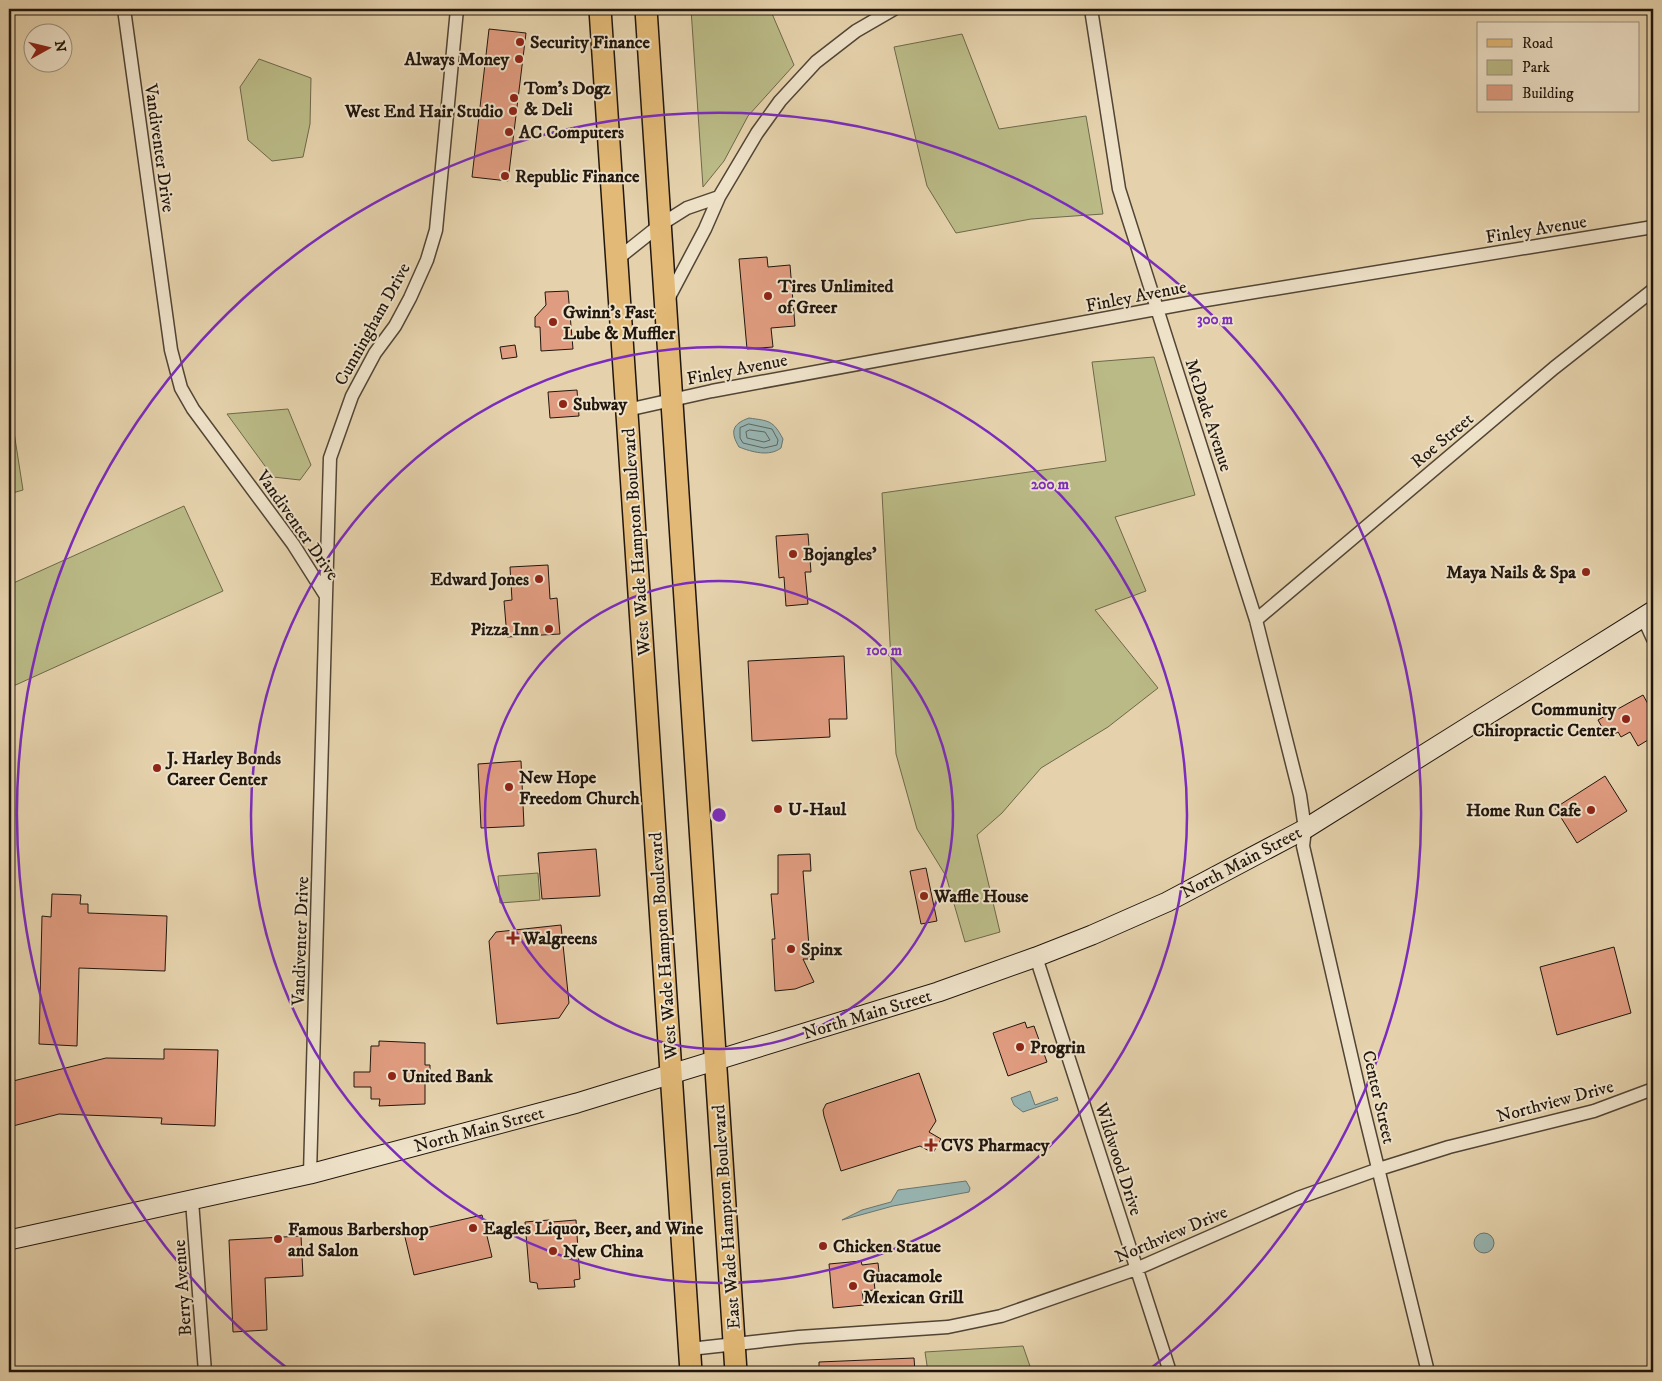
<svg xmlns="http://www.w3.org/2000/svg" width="1662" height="1381" font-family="'IM FELL DW Pica',serif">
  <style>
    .green { fill: #baba86; stroke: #6e684a }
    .water { fill: #98b6b3; stroke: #687671 }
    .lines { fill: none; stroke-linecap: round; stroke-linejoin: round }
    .shore { stroke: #5c6660; stroke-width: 1 }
    .building { fill: #e09c80; stroke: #21160d }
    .minor-casing { stroke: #524535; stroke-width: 15 }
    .secondary-casing { stroke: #21160d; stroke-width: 21 }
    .primary-casing { stroke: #21160d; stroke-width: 24 }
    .minor { stroke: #eee2c9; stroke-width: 12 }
    .secondary { stroke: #eee2c9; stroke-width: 19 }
    .primary { stroke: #e2b976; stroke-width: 21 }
    .ring { fill: none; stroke: #7b2cbf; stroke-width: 2.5 }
    .poi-dot { fill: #8f2418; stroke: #eee2c9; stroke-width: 2 }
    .labels { text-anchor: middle; stroke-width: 4; stroke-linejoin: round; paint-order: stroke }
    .poi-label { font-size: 18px; font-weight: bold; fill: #21160d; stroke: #eee2c9; text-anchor: start }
    .street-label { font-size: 18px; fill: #21160d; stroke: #eee2c9 }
    .centre { fill: #7b2cbf; stroke: #eee2c9; stroke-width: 2.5 }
    .ring-label { font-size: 15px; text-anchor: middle; font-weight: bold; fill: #7b2cbf; stroke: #eee2c9; stroke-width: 4; stroke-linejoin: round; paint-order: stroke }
  </style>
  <rect width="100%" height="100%" fill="#e5d2ac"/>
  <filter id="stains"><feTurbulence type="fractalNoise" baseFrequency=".004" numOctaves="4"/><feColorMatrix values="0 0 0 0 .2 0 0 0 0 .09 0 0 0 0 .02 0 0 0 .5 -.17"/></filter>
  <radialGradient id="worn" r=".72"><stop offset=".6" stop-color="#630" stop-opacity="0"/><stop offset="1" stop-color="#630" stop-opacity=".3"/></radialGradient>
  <path class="green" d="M 691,9 L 770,9 L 794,65 L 748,116 L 724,161 L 703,187 Z
    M 962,34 L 999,129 L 1086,116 L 1103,214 L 1031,219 L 956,233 L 927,186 L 894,47 Z
    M 259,59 L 311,78 L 310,124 L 303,157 L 272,161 L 248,140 L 240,87 Z
    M 1154,357 L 1195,495 L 1115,517 L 1146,591 L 1095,610 L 1158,688 L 1108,727 L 1041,768 L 1002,813 L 977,835 L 1000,932 L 965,942 L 946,876 L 917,829 L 896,754 L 882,493 L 1106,461 L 1092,362 Z
    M 9,400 L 23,490 L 9,494 Z
    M 288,409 L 311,465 L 300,480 L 273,477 L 227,414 Z
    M 184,506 L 223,591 L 9,688 L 9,585 Z
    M 538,873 L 540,900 L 500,903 L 498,876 Z
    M 1023,1346 L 1032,1372 L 928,1372 L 925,1352 Z"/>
  <path class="water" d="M 749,418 C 769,421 773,420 783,439 L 781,448 C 769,457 752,452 739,447 C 730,432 732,424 749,418 Z
    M 1030,1091 L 1035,1105 L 1057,1097 L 1058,1100 L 1023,1112 L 1014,1105 L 1011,1098 Z
    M 966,1181 L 970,1188 L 969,1192 L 893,1206 L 842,1220 L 862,1210 L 891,1202 L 898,1190 Z
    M1474 1243a10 10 0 1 1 20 0a10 10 0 1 1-20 0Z"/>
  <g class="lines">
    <path class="shore" d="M 749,424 L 772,429 L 778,440 L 777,445 L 764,448 L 743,443 L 740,438 L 740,428 Z
      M 750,430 L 765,432 L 770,440 L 764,442 L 747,438 L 746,432 Z"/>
  </g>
  <path class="building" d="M 489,29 L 526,33 L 508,181 L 472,177 Z
    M 767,257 L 768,267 L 790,265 L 795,326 L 771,328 L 773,347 L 747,349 L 739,259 Z
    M 568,291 L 573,349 L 541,351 L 540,327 L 535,327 L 535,317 L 546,305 L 545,292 Z
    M 515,345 L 517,357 L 502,359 L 500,347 Z
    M 577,390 L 579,416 L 550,418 L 548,392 Z
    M 808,534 L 811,572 L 805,572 L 808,604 L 786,606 L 784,577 L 779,578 L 776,536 Z
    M 548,565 L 550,599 L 557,598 L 560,634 L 507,637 L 504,601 L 512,600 L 510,567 Z
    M 844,656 L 847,719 L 829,719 L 830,737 L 752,741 L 748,661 Z
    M 1643,695 L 1653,713 L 1653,737 L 1638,746 L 1630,732 L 1621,737 L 1618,732 L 1608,738 L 1598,720 Z
    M 521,761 L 524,826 L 481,828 L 478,764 Z
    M 1605,776 L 1627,811 L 1577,843 L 1555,808 Z
    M 596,849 L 600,896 L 542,899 L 538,853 Z
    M 810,854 L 811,871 L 803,871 L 810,959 L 803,959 L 814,982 L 795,989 L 775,991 L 772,939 L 775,939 L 771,894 L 778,894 L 778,855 Z
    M 926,868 L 937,921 L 921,924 L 910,871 Z
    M 52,894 L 81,895 L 80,904 L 88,904 L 88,913 L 167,916 L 165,971 L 79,968 L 77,1046 L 39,1044 L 42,916 L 51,917 Z
    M 561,925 L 569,1003 L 559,1018 L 497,1024 L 489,941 L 496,932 Z
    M 1614,947 L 1631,1013 L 1557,1035 L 1540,967 Z
    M 1025,1022 L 1027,1028 L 1034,1026 L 1047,1062 L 1008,1076 L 993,1033 Z
    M 379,1041 L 425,1043 L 425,1065 L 430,1065 L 430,1080 L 425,1080 L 425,1104 L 379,1106 L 380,1099 L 371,1099 L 371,1087 L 354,1087 L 354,1072 L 370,1072 L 371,1046 L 379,1046 Z
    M 164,1049 L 218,1050 L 215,1126 L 161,1124 L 162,1118 L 59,1114 L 9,1127 L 9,1082 L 106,1058 L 164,1059 Z
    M 919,1073 L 936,1121 L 929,1132 L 941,1139 L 933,1153 L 920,1146 L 841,1171 L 824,1116 L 823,1110 L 826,1104 Z
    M 482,1215 L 492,1257 L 414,1275 L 404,1233 Z
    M 549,1220 L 552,1222 L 576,1220 L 580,1279 L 574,1280 L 575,1287 L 538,1289 L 537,1283 L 530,1282 L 525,1222 Z
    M 301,1236 L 303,1276 L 265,1278 L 267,1330 L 233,1332 L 229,1240 Z
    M 861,1261 L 862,1265 L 878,1263 L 880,1281 L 874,1281 L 875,1290 L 862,1291 L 864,1305 L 833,1308 L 829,1264 Z
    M 914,1358 L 915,1372 L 819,1372 L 819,1362 Z"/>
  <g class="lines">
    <g class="minor-casing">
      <path id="minor" d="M 124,9 L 171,350 L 181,388 L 193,409 L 293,544 L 326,596 L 310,1174
        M 1091,9 L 1119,189 L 1256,620 L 1300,795 L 1305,829 L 1303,846 L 1363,1107 L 1428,1372
        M 616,260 L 660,225 L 687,208 L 719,197
        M 667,301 L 705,229 L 719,197 L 757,133 L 780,101 L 816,62 L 856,31 L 894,9
        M 627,410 L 712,391 L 1194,302 L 1653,227
        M 326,596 L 330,458 L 352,396 L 375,353 L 395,326 L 410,298 L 427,260 L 436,230 L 457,9
        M 1643,617 L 1653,639
        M 1256,620 L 1554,368 L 1653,290
        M 1036,957 L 1170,1372
        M 192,1201 L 205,1372
        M 690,1349 L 799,1337 L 948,1327 L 1001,1316 L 1136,1269 L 1298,1198 L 1379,1169 L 1449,1147 L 1594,1111 L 1653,1089"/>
    </g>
    <g class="secondary-casing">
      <path id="secondary" d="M 9,1240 L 310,1174 L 577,1103 L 938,992 L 1036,957 L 1092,935 L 1167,902 L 1305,829 L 1653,611"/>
    </g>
    <g class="primary-casing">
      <path id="primary" d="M 600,9 L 691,1372
        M 646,9 L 736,1372"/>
    </g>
    <use href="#minor" class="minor"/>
    <use href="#secondary" class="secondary"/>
    <use href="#primary" class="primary"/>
  </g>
  <g class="ring">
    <circle cx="719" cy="815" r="234"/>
    <circle cx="719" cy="815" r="468"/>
    <path d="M292 1372A702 702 0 1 1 1146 1372"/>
  </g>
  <g class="poi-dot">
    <circle cx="520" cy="42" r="5"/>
    <circle cx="519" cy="59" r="5"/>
    <circle cx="514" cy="98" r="5"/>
    <circle cx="513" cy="111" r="5"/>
    <circle cx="509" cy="132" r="5"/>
    <circle cx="505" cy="176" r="5"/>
    <circle cx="768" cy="296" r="5"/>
    <circle cx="553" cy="322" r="5"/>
    <circle cx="563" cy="404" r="5"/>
    <circle cx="793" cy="554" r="5"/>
    <circle cx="1586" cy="572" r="5"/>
    <circle cx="539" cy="579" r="5"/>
    <circle cx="549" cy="629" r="5"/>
    <circle cx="1626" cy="719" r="5"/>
    <circle cx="157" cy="768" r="5"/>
    <circle cx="509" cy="787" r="5"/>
    <circle cx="778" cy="809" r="5"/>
    <circle cx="1591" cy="810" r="5"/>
    <circle cx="924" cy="896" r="5"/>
    <path d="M510.5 930.5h5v5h5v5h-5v5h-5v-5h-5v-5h5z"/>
    <circle cx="791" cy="949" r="5"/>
    <circle cx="1020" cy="1047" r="5"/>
    <circle cx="392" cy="1076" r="5"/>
    <path d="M928.5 1137.5h5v5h5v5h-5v5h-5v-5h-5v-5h5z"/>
    <circle cx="473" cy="1228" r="5"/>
    <circle cx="278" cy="1239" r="5"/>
    <circle cx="823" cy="1246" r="5"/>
    <circle cx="553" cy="1251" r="5"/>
    <circle cx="853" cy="1286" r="5"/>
  </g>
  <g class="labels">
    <g class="poi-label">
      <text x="530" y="48">Security Finance</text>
      <text x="509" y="65" text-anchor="end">Always Money</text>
      <text x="524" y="94">Tom's Dogz<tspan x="524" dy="21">&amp; Deli</tspan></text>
      <text x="503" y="117" text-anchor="end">West End Hair Studio</text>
      <text x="519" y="138">AC Computers</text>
      <text x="515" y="182">Republic Finance</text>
      <text x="778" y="292">Tires Unlimited<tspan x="778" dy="21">of Greer</tspan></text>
      <text x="563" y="318">Gwinn's Fast<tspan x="563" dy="21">Lube &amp; Muffler</tspan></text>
      <text x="573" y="410">Subway</text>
      <text x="803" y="560">Bojangles'</text>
      <text x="1576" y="578" text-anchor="end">Maya Nails &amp; Spa</text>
      <text x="529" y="585" text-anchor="end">Edward Jones</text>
      <text x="539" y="635" text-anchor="end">Pizza Inn</text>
      <text x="1616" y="715" text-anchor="end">Community<tspan x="1616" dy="21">Chiropractic Center</tspan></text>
      <text x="167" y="764">J. Harley Bonds<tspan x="167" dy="21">Career Center</tspan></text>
      <text x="519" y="783">New Hope<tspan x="519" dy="21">Freedom Church</tspan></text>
      <text x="788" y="815">U-Haul</text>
      <text x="1581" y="816" text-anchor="end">Home Run Cafe</text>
      <text x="934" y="902">Waffle House</text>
      <text x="523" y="944">Walgreens</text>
      <text x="801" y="955">Spinx</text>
      <text x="1030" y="1053">Progrin</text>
      <text x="402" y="1082">United Bank</text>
      <text x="941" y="1151">CVS Pharmacy</text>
      <text x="483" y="1234">Eagles Liquor, Beer, and Wine</text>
      <text x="288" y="1235">Famous Barbershop<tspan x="288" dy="21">and Salon</tspan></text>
      <text x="833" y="1252">Chicken Statue</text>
      <text x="563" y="1257">New China</text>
      <text x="863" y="1282">Guacamole<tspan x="863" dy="21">Mexican Grill</tspan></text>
    </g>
    <g class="street-label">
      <text transform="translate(160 148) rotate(82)" y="6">Vandiventer Drive</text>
      <text transform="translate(1536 229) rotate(-9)" y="6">Finley Avenue</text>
      <text transform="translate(1136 296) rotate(-11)" y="6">Finley Avenue</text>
      <text transform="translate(372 324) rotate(-61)" y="6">Cunningham Drive</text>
      <text transform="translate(737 369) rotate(-11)" y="6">Finley Avenue</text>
      <text transform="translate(1209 415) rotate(72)" y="6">McDade Avenue</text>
      <text transform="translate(1442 440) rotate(-40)" y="6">Roe Street</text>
      <text transform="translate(298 525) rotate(55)" y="6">Vandiventer Drive</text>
      <text transform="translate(636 542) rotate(-94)" y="6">West Wade Hampton Boulevard</text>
      <text transform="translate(1241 862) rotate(-28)" y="6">North Main Street</text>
      <text transform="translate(300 941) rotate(-88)" y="6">Vandiventer Drive</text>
      <text transform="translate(663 946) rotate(-94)" y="6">West Wade Hampton Boulevard</text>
      <text transform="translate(867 1014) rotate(-17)" y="6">North Main Street</text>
      <text transform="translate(1379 1097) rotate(77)" y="6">Center Street</text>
      <text transform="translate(1555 1101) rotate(-15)" y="6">Northview Drive</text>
      <text transform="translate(479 1129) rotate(-15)" y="6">North Main Street</text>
      <text transform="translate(1119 1159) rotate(72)" y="6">Wildwood Drive</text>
      <text transform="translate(726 1217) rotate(-94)" y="6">East Wade Hampton Boulevard</text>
      <text transform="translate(1171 1234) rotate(-23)" y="6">Northview Drive</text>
      <text transform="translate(182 1288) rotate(-94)" y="6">Berry Avenue</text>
    </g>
  </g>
  <circle cx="719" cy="815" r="8" class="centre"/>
  <g class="ring-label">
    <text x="1215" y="324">300 m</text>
    <text x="1050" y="489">200 m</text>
    <text x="884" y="655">100 m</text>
  </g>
  <rect width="1662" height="1381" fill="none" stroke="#e5d2ac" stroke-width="30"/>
  <rect x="10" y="10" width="1642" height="1361" fill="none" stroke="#21160d" stroke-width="2.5"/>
  <rect x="15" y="15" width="1632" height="1351" fill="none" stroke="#21160d"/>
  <rect x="1477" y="22" width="162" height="90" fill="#eee2c9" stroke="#9c907e"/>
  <rect x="1487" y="39" width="25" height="8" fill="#e2b976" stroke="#9c907e"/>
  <text x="1522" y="48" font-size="15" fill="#21160d">Road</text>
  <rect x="1487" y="60" width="25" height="15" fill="#baba86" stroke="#9c907e"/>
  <text x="1522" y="72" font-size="15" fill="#21160d">Park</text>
  <rect x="1487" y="85" width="25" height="15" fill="#e09c80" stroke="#9c907e"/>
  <text x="1522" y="98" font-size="15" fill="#21160d">Building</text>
  <g transform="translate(48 48) rotate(82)"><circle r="24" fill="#eee2c9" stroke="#9c907e"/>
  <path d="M0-4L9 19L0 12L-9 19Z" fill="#8f2418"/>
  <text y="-8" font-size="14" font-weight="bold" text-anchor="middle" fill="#21160d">N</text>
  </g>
  <rect width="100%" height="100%" filter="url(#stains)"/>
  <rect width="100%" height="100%" fill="url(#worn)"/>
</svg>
